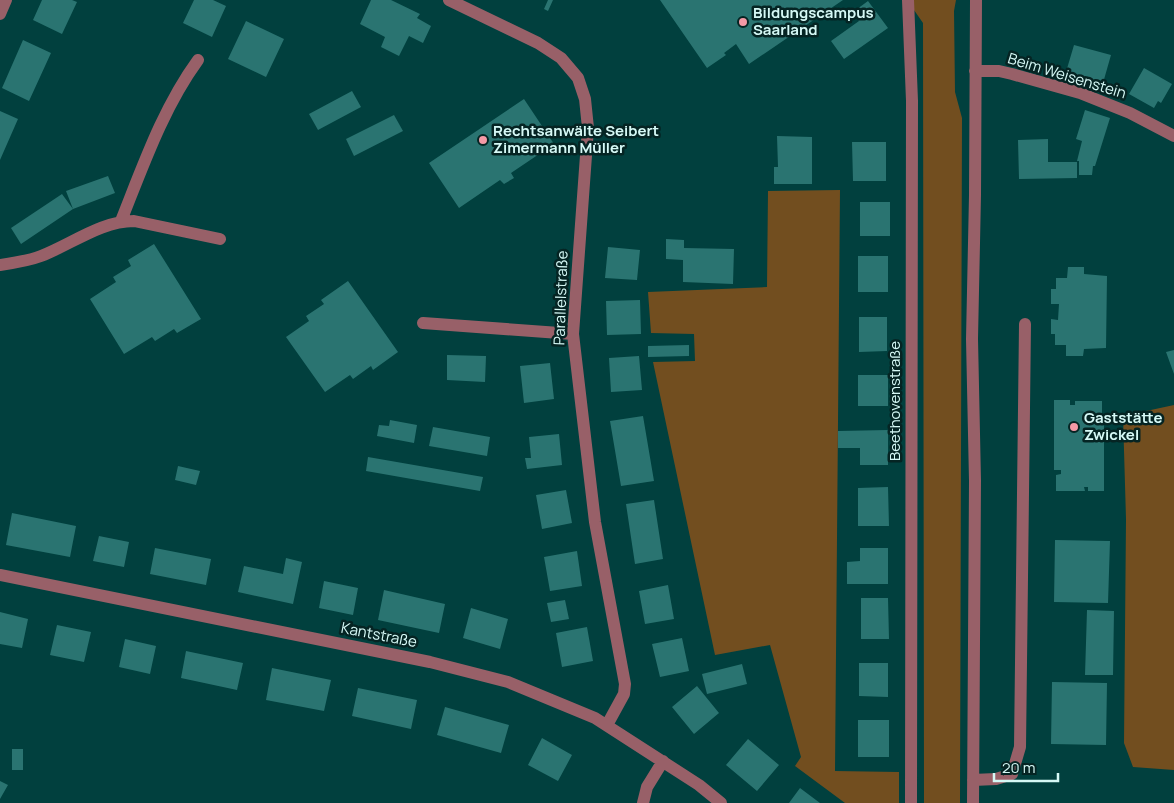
<svg xmlns="http://www.w3.org/2000/svg" width="1174" height="803" font-family="Manrope,sans-serif">
  <style>
    .green { fill: #724e1f }
    .building { fill: #2a7471 }
    .lines { fill: none; stroke-linecap: round; stroke-linejoin: round }
    .minor { stroke: #986068; stroke-width: 12 }
    .poi-dot { fill: #f49aa6; stroke: #052423; stroke-width: 2 }
    .labels { text-anchor: middle; stroke-width: 5; stroke-linejoin: round; paint-order: stroke }
    .poi-label { font-size: 15px; font-weight: bold; fill: #d6f9f6; stroke: #052423; text-anchor: start }
    .street-label { font-size: 15px; fill: #d6f9f6; stroke: #052423 }
  </style>
  <rect width="100%" height="100%" fill="#01403e"/>
  <path class="green" d="M 907,0 L 956,0 L 954,11 L 955,92 L 962,118 L 960,803 L 924,803 L 923,23 Z
    M 840,190 L 835,771 L 899,772 L 899,803 L 845,803 L 795,766 L 801,757 L 770,645 L 715,655 L 653,362 L 695,361 L 694,334 L 651,333 L 648,292 L 767,287 L 768,191 Z
    M 1174,405 L 1174,770 L 1133,767 L 1124,743 L 1126,519 L 1123,416 Z"/>
  <path class="building" d="M 42,0 L 72,0 L 77,2 L 62,34 L 33,20 Z
    M 194,0 L 213,0 L 226,6 L 212,37 L 183,23 Z
    M 371,0 L 391,0 L 420,14 L 417,18 L 431,26 L 423,43 L 409,36 L 399,56 L 381,47 L 385,37 L 360,24 Z
    M 548,0 L 553,0 L 548,11 L 544,9 Z
    M 660,0 L 843,0 L 749,64 L 736,44 L 724,53 L 726,55 L 707,68 Z
    M 868,1 L 888,28 L 844,59 L 831,41 L 859,21 L 853,12 Z
    M 246,21 L 284,39 L 266,77 L 228,59 Z
    M 23,40 L 51,53 L 29,101 L 2,88 Z
    M 1074,45 L 1111,55 L 1103,83 L 1066,72 Z
    M 1144,68 L 1172,84 L 1161,103 L 1158,101 L 1154,108 L 1129,94 Z
    M 352,91 L 361,107 L 318,130 L 309,114 Z
    M 524,99 L 554,144 L 511,173 L 514,178 L 504,184 L 500,180 L 459,208 L 429,163 Z
    M 1085,110 L 1110,118 L 1095,166 L 1093,166 L 1092,175 L 1079,175 L 1079,161 L 1077,161 L 1082,141 L 1076,139 Z
    M 0,111 L 18,119 L 0,160 Z
    M 394,115 L 403,131 L 354,156 L 346,139 Z
    M 777,136 L 812,137 L 812,184 L 774,184 L 774,167 L 778,167 Z
    M 1048,139 L 1048,162 L 1077,162 L 1077,178 L 1019,179 L 1018,140 Z
    M 852,142 L 886,142 L 886,181 L 853,181 Z
    M 108,176 L 115,193 L 73,209 L 21,244 L 11,228 L 62,194 L 73,209 L 66,191 Z
    M 860,202 L 890,202 L 890,236 L 860,236 Z
    M 666,239 L 684,240 L 684,248 L 734,249 L 733,284 L 683,282 L 683,260 L 666,259 Z
    M 154,244 L 201,319 L 177,333 L 174,329 L 155,341 L 152,337 L 124,354 L 90,299 L 116,282 L 113,277 L 131,266 L 128,260 Z
    M 608,247 L 640,250 L 637,280 L 605,278 Z
    M 858,256 L 888,256 L 888,292 L 858,292 Z
    M 1068,267 L 1084,267 L 1084,274 L 1107,276 L 1106,348 L 1084,349 L 1083,356 L 1066,356 L 1066,345 L 1055,345 L 1055,334 L 1051,334 L 1051,319 L 1058,320 L 1059,304 L 1051,304 L 1051,289 L 1056,289 L 1056,278 L 1067,278 Z
    M 348,281 L 398,352 L 373,370 L 371,366 L 353,379 L 350,375 L 325,392 L 286,337 L 309,321 L 306,316 L 324,304 L 321,300 Z
    M 640,300 L 641,334 L 607,335 L 606,301 Z
    M 859,317 L 887,317 L 887,351 L 859,352 Z
    M 689,345 L 689,356 L 648,357 L 648,346 Z
    M 1174,350 L 1174,374 L 1166,352 Z
    M 447,355 L 486,356 L 485,382 L 447,380 Z
    M 639,356 L 642,390 L 611,392 L 609,358 Z
    M 550,363 L 554,399 L 524,403 L 520,366 Z
    M 858,375 L 888,375 L 888,406 L 858,406 Z
    M 1054,400 L 1070,400 L 1070,405 L 1075,405 L 1075,401 L 1102,401 L 1102,417 L 1098,417 L 1098,422 L 1104,422 L 1104,491 L 1088,491 L 1088,487 L 1084,487 L 1085,491 L 1056,491 L 1056,475 L 1061,474 L 1061,470 L 1054,470 Z
    M 643,416 L 654,481 L 621,486 L 610,421 Z
    M 390,420 L 417,425 L 414,443 L 377,436 L 379,425 L 389,426 Z
    M 433,427 L 490,437 L 487,456 L 429,446 Z
    M 888,430 L 888,465 L 860,465 L 860,448 L 838,448 L 838,431 Z
    M 559,434 L 562,465 L 527,469 L 525,458 L 531,458 L 529,437 Z
    M 368,457 L 483,477 L 480,491 L 366,471 Z
    M 178,466 L 200,471 L 196,485 L 175,480 Z
    M 888,487 L 889,526 L 858,526 L 858,488 Z
    M 566,490 L 572,523 L 542,529 L 536,495 Z
    M 654,500 L 663,559 L 635,564 L 626,504 Z
    M 12,513 L 76,526 L 70,557 L 6,545 Z
    M 99,536 L 129,542 L 124,567 L 93,561 Z
    M 1055,540 L 1110,541 L 1108,603 L 1054,602 Z
    M 155,548 L 211,559 L 206,585 L 150,574 Z
    M 860,548 L 888,548 L 888,584 L 847,584 L 847,562 L 860,561 Z
    M 577,551 L 582,586 L 550,591 L 544,557 Z
    M 286,558 L 302,562 L 293,604 L 238,592 L 244,566 L 283,574 Z
    M 324,581 L 358,588 L 353,615 L 319,608 Z
    M 668,585 L 674,619 L 645,624 L 639,591 Z
    M 384,590 L 445,604 L 439,633 L 378,620 Z
    M 861,598 L 888,598 L 889,639 L 861,639 Z
    M 565,600 L 569,619 L 551,622 L 547,603 Z
    M 471,608 L 508,619 L 500,649 L 463,638 Z
    M 1087,610 L 1114,611 L 1113,675 L 1085,675 Z
    M 0,612 L 28,619 L 22,648 L 0,644 Z
    M 57,625 L 91,632 L 84,662 L 50,655 Z
    M 587,627 L 593,661 L 562,667 L 556,633 Z
    M 682,638 L 689,671 L 660,677 L 652,644 Z
    M 125,639 L 156,646 L 150,674 L 119,667 Z
    M 186,651 L 243,663 L 237,690 L 181,678 Z
    M 859,663 L 888,663 L 888,697 L 859,696 Z
    M 742,664 L 747,684 L 707,694 L 702,674 Z
    M 272,668 L 331,680 L 324,711 L 266,700 Z
    M 1052,682 L 1107,683 L 1106,745 L 1051,744 Z
    M 697,686 L 719,713 L 694,734 L 672,707 Z
    M 358,688 L 417,700 L 411,729 L 352,716 Z
    M 445,707 L 509,725 L 501,753 L 437,735 Z
    M 858,720 L 889,720 L 889,757 L 858,757 Z
    M 542,738 L 572,755 L 558,781 L 528,765 Z
    M 748,739 L 779,765 L 757,791 L 726,765 Z
    M 12,749 L 23,749 L 23,770 L 12,770 Z
    M 0,781 L 8,785 L 0,799 Z
    M 800,788 L 820,803 L 789,803 Z"/>
  <g class="lines">
    <path class="minor" d="M 449,0 L 538,43 L 561,58 L 578,78 L 585,99 L 588,128 L 573,334 L 595,522 L 625,684 L 624,694 L 607,725
      M 908,0 L 912,101 L 911,803
      M 0,14 L 6,0
      M 975,71 L 999,71 L 1012,74 L 1080,93 L 1130,113 L 1174,136
      M 121,221 C 143,166 163,108 198,60
      M 0,265 C 14,263 28,261 41,256 C 72,244 101,221 134,221 L 220,239
      M 423,323 L 573,334
      M 0,575 L 430,662 L 508,682 L 595,718 L 699,785 L 721,803
      M 973,780 L 996,779 L 1012,774 L 1020,747 L 1025,324
      M 643,803 L 647,787 L 663,761
      M 973,803 L 975,481 L 972,339 L 975,195 L 976,0"/>
  </g>
  <g class="poi-dot">
    <circle cx="743" cy="22" r="5"/>
    <circle cx="483" cy="140" r="5"/>
    <circle cx="1074" cy="427" r="5"/>
  </g>
  <g class="labels">
    <g class="poi-label">
      <text x="753" y="18">Bildungscampus<tspan x="753" dy="17">Saarland</tspan></text>
      <text x="493" y="136">Rechtsanwälte Seibert<tspan x="493" dy="17">Zimermann Müller</tspan></text>
      <text x="1084" y="423">Gaststätte<tspan x="1084" dy="17">Zwickel</tspan></text>
    </g>
    <g class="street-label">
      <text transform="translate(1067 76) rotate(17)" y="5">Beim Weisenstein</text>
      <text transform="translate(561 298) rotate(-88)" y="5">Parallelstraße</text>
      <text transform="translate(895 401) rotate(-90)" y="5">Beethovenstraße</text>
      <text transform="translate(379 635) rotate(11)" y="5">Kantstraße</text>
    </g>
  </g>
  <path d="M994 773v8h64v-8" fill="none" stroke="#d6f9f6" stroke-width="2.5"/>
  <text x="1002" y="773" font-size="15" fill="#d6f9f6" stroke="#052423" stroke-width="4" paint-order="stroke">20 m</text>
</svg>
